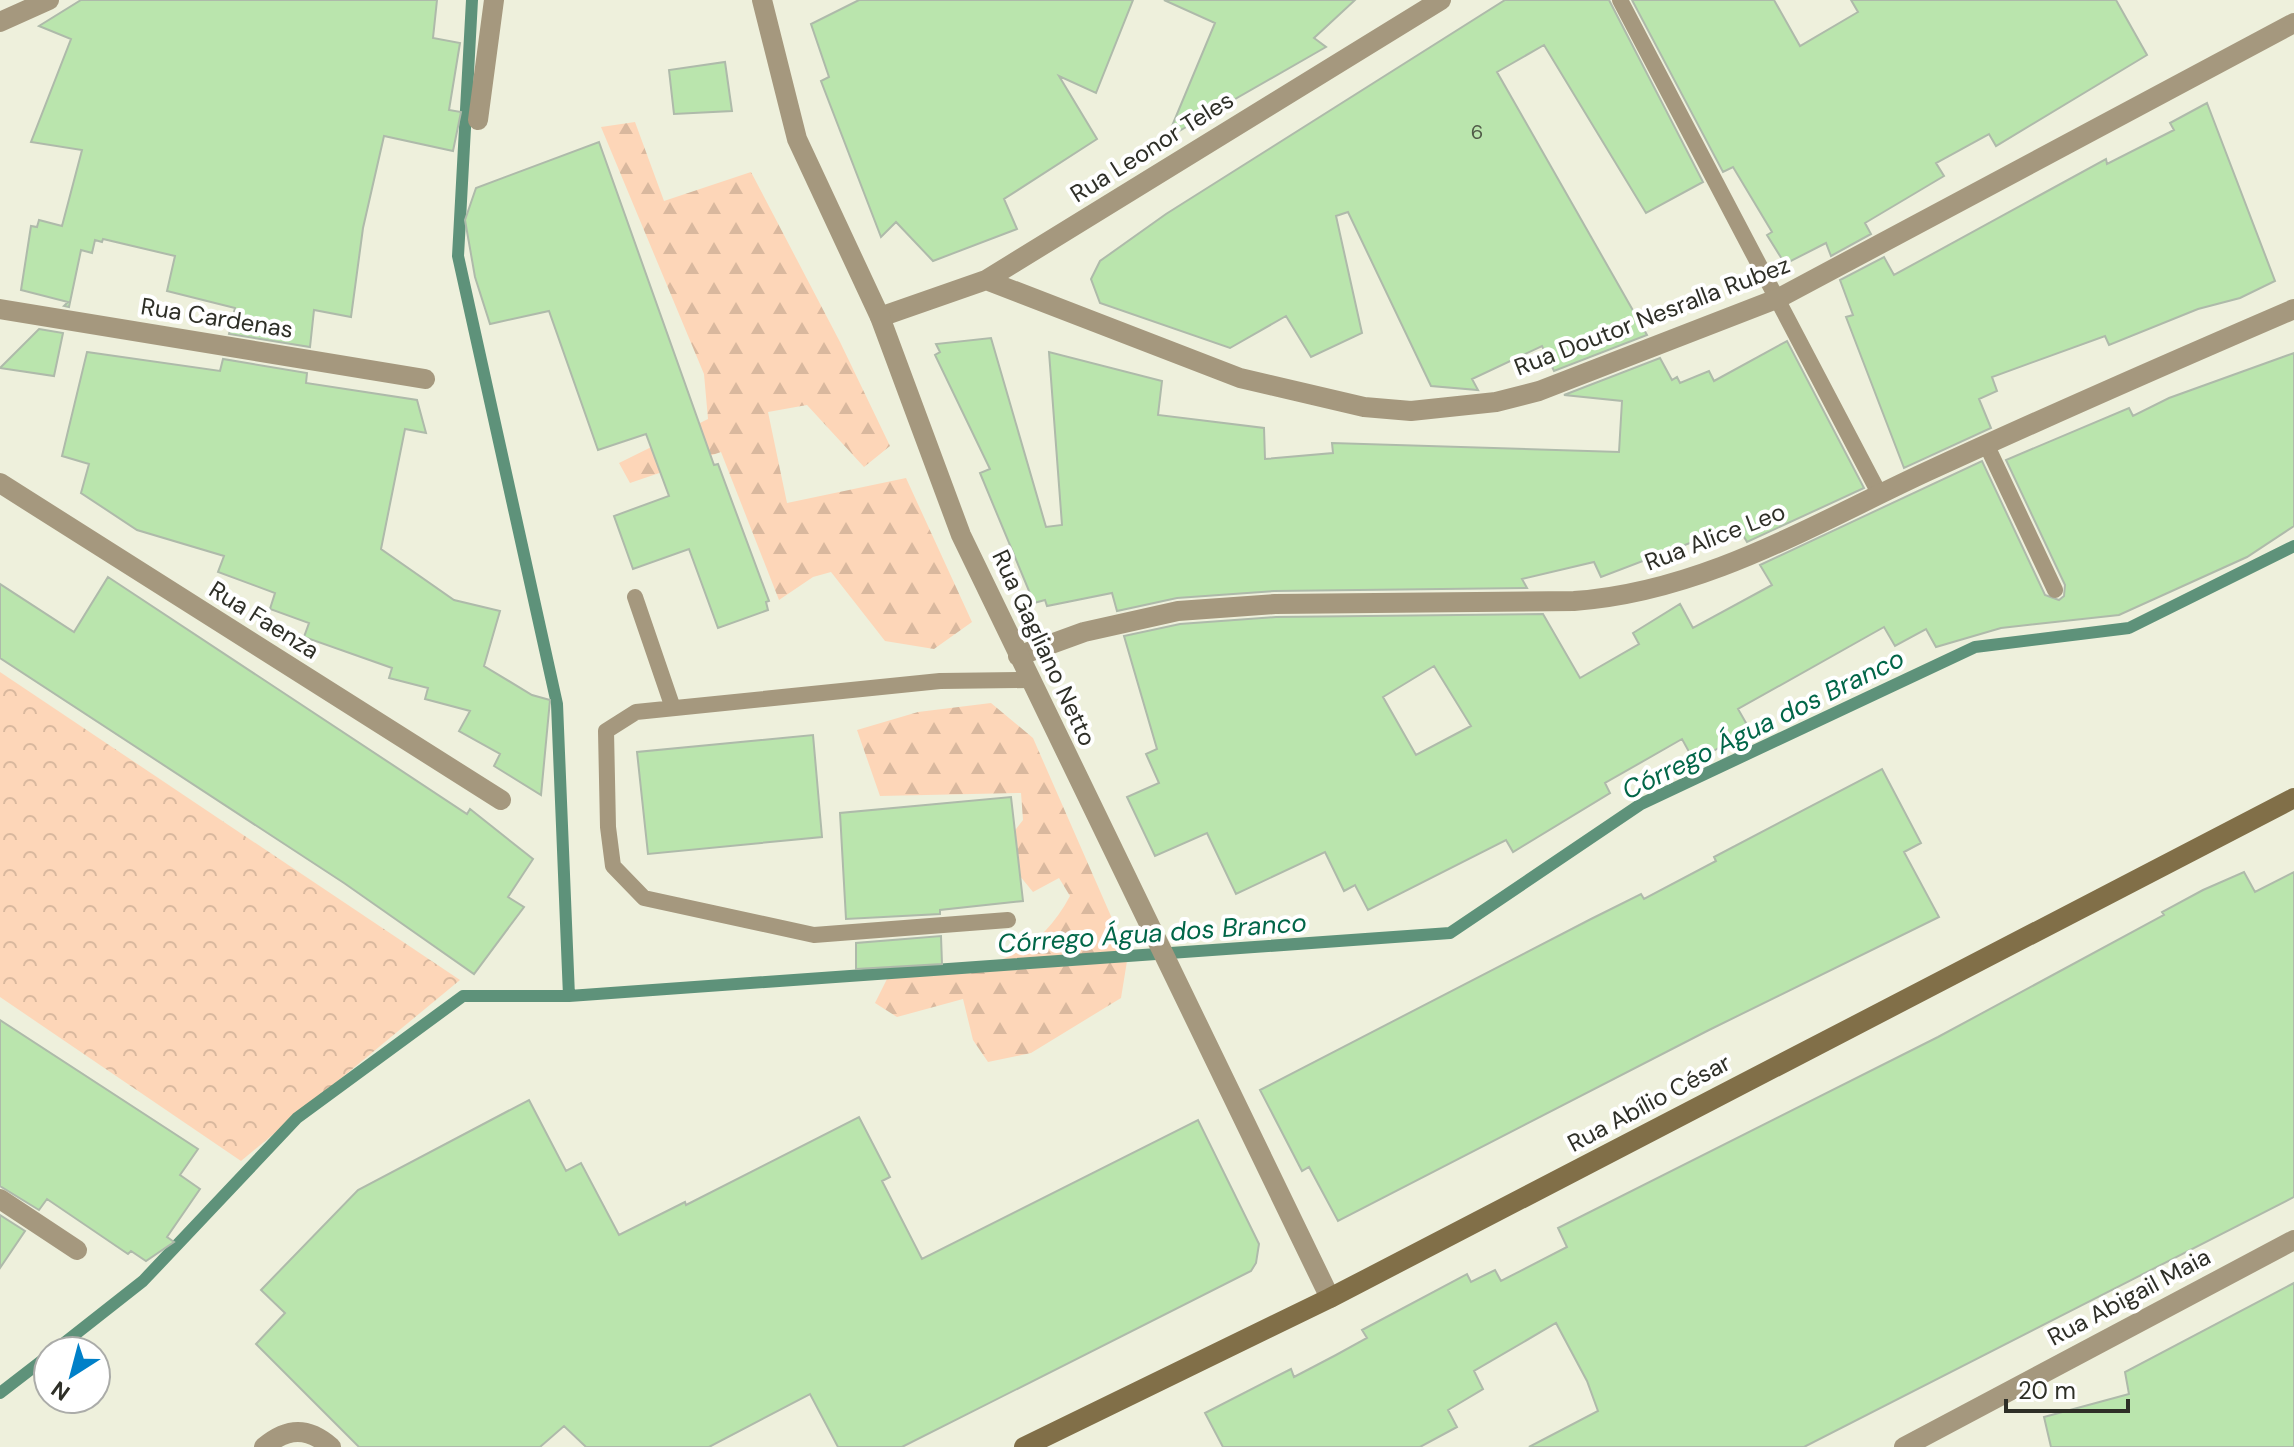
<svg xmlns="http://www.w3.org/2000/svg" width="2294" height="1447" font-family="'DM Sans',sans-serif">
  <style>
    .forest { fill: url(#forest-firs) }
    .park { fill: url(#park-crowns) }
    .lines { fill: none; stroke-linecap: round; stroke-linejoin: round }
    .stream { stroke: #5e927a; stroke-width: 12 }
    .building { fill: #bae5ad; stroke: #aebaaa; stroke-width: 2; fill-rule: evenodd }
    .service { stroke: #a5987e; stroke-width: 16 }
    .minor { stroke: #a5987e; stroke-width: 20 }
    .tertiary { stroke: #a5987e; stroke-width: 20 }
    .secondary { stroke: #816f48; stroke-width: 20 }
    .labels { text-anchor: middle; stroke-width: 8; stroke-linejoin: round; paint-order: stroke }
    .number-label { font-size: 20px; fill: #515c48 }
    .street-label { font-size: 24px; fill: #2e2f27; stroke: #fff }
    .water-label { font-size: 26px; font-style: italic; fill: #016648; stroke: #fff }
  </style>
  <defs>
    <pattern id="forest-firs" width="22" height="20" patternUnits="userSpaceOnUse" patternTransform="scale(2)"><rect width="22" height="20" fill="#fdd6b8"/><path d="M5 1l3.5 6h-7zM16 11l3.5 6h-7z" fill="#d9b89e"/></pattern>
    <pattern id="park-crowns" width="20" height="18" patternUnits="userSpaceOnUse" patternTransform="scale(2)"><rect width="20" height="18" fill="#fdd6b8"/><path d="M2 6a3 3 0 1 1 6 0M12 15a3 3 0 1 1 6 0" fill="none" stroke="#d9b89e"/></pattern>
  </defs>
  <rect width="100%" height="100%" fill="#eef0dc"/>
  <path class="forest" d="M 635,122 L 664,201 L 751,172 L 840,342 L 890,446 L 864,467 L 807,405 L 768,412 L 787,503 L 906,478 L 972,622 L 934,649 L 885,641 L 831,572 L 813,577 L 779,600 L 721,452 L 630,483 L 619,463 L 708,419 L 704,374 L 601,127 Z
    M 991,703 L 1033,738 L 1128,955 L 1121,998 L 1031,1053 L 988,1062 L 973,1040 L 963,999 L 897,1017 L 875,1003 L 888,977 C 964,971 1030,972 1070,896 L 1059,878 L 1033,892 L 1015,870 L 1013,833 L 1023,820 L 1021,793 L 880,796 L 857,730 L 918,712 Z"/>
  <path class="park" d="M 0,672 L 460,980 L 241,1161 L 0,997 Z"/>
  <g class="lines">
    <path class="stream" d="M 472,0 L 458,256 L 557,704 L 569,996
      M 54,1351 L 143,1281 L 297,1118 L 463,996 L 569,996 L 1450,933 L 1641,804 L 1975,647 L 2129,628 L 2294,546
      M 0,1393 L 48,1356"/>
  </g>
  <path class="building" d="M 81,0 L 437,0 L 433,38 L 460,43 L 449,110 L 461,112 L 453,151 L 384,136 L 363,228 L 351,317 L 314,310 L 310,347 L 229,334 L 235,308 L 167,291 L 175,256 L 103,239 L 102,242 L 95,240 L 92,253 L 81,250 L 69,307 L 64,306 L 68,302 L 21,290 L 31,226 L 37,227 L 39,220 L 62,226 L 82,150 L 31,142 L 71,39 L 39,26 Z
    M 859,0 L 1133,0 L 1096,93 L 1059,76 L 1097,139 L 1004,199 L 1017,229 L 933,261 L 896,222 L 881,237 L 821,81 L 829,77 L 811,24 Z
    M 1164,0 L 1355,0 L 1314,38 L 1326,47 L 1167,138 L 1215,23 Z
    M 1505,0 L 1609,0 L 1703,182 L 1646,213 L 1544,45 L 1497,72 L 1647,335 L 1554,371 L 1542,346 L 1472,379 L 1478,390 L 1431,386 L 1348,212 L 1336,216 L 1362,333 L 1311,357 L 1286,316 L 1230,348 L 1100,303 L 1091,279 L 1100,261 L 1166,214 Z
    M 1632,0 L 1774,0 L 1800,46 L 1858,12 L 1851,0 L 2116,0 L 2147,55 L 1996,146 L 1989,134 L 1936,163 L 1944,176 L 1865,223 L 1871,234 L 1831,256 L 1826,243 L 1785,264 L 1767,235 L 1772,232 L 1733,167 L 1723,172 Z
    M 725,62 L 732,111 L 674,114 L 669,70 Z
    M 2207,103 L 2275,281 L 2240,298 L 2198,309 L 2109,345 L 2105,336 L 1992,377 L 1997,391 L 1979,399 L 1991,428 L 1904,468 L 1846,317 L 1853,315 L 1840,280 L 1884,257 L 1894,275 L 2106,159 L 2107,164 L 2174,130 L 2170,123 Z
    M 599,142 L 714,465 L 718,464 L 769,601 L 766,602 L 768,610 L 718,628 L 689,549 L 633,569 L 614,516 L 669,496 L 646,434 L 598,450 L 549,311 L 490,324 L 475,277 L 465,220 L 476,188 Z
    M 39,329 L 63,333 L 54,376 L 0,368 Z
    M 991,338 L 1046,527 L 1062,525 L 1049,352 L 1162,381 L 1158,415 L 1264,428 L 1265,459 L 1333,453 L 1332,443 L 1619,452 L 1622,401 L 1564,395 L 1660,358 L 1672,380 L 1677,377 L 1680,383 L 1709,371 L 1714,381 L 1787,341 L 1864,488 L 1747,542 L 1737,525 L 1601,577 L 1594,562 L 1522,579 L 1527,588 L 1274,591 L 1177,598 L 1117,611 L 1112,593 L 1047,606 L 1045,600 L 1034,603 L 980,473 L 990,469 L 935,355 L 940,352 L 936,344 Z
    M 87,352 L 220,371 L 223,359 L 307,373 L 306,383 L 417,400 L 426,433 L 405,429 L 381,549 L 454,600 L 500,611 L 484,666 L 532,695 L 550,700 L 541,795 L 494,766 L 500,754 L 459,731 L 470,711 L 425,699 L 428,688 L 389,678 L 392,668 L 304,637 L 309,623 L 270,609 L 275,593 L 218,572 L 224,556 L 137,530 L 81,493 L 89,464 L 62,456 Z
    M 2294,353 L 2294,526 L 2247,557 L 2119,615 L 2001,628 L 1936,647 L 1926,629 L 1895,646 L 1884,627 L 1738,709 L 1750,730 L 1708,754 L 1707,751 L 1693,759 L 1682,739 L 1605,783 L 1610,793 L 1513,852 L 1506,840 L 1368,910 L 1355,885 L 1344,891 L 1325,852 L 1236,894 L 1207,833 L 1155,856 L 1127,797 L 1159,783 L 1146,754 L 1157,749 L 1124,636 L 1180,624 L 1276,617 L 1543,614 L 1580,678 L 1639,644 L 1633,633 L 1680,604 L 1693,628 L 1772,585 L 1760,565 L 1982,461 L 2045,595 L 2059,600 L 2064,596 L 2065,585 L 2006,460 L 2129,408 L 2133,416 L 2169,398 ZM 1434,666 L 1471,726 L 1416,755 L 1383,697 Z
    M 108,577 L 467,814 L 470,809 L 533,859 L 508,897 L 524,907 L 474,974 L 344,883 L 0,658 L 0,584 L 74,632 Z
    M 813,735 L 822,837 L 648,854 L 637,752 Z
    M 1882,769 L 1921,843 L 1904,852 L 1939,917 L 1709,1030 L 1338,1221 L 1309,1167 L 1302,1171 L 1260,1090 L 1591,919 L 1641,894 L 1644,899 L 1716,861 L 1714,857 Z
    M 1011,797 L 1023,901 L 940,910 L 940,914 L 846,919 L 840,813 Z
    M 2244,872 L 2255,892 L 2294,872 L 2294,1197 L 1804,1447 L 1529,1447 L 1598,1411 L 1587,1381 L 1556,1323 L 1474,1371 L 1483,1389 L 1448,1410 L 1457,1427 L 1420,1447 L 1223,1447 L 1205,1413 L 1291,1369 L 1294,1377 L 1336,1355 L 1367,1338 L 1362,1330 L 1467,1274 L 1471,1282 L 1495,1270 L 1501,1281 L 1567,1247 L 1558,1228 L 1938,1037 L 2164,915 L 2162,912 L 2203,890 Z
    M 941,936 L 942,964 L 856,969 L 856,943 Z
    M 0,1020 L 198,1149 L 180,1175 L 200,1189 L 167,1237 L 174,1242 L 146,1261 L 131,1251 L 128,1254 L 47,1199 L 39,1210 L 0,1186 Z
    M 529,1100 L 566,1171 L 581,1163 L 619,1235 L 685,1202 L 686,1205 L 859,1117 L 890,1177 L 882,1181 L 922,1259 L 1198,1120 L 1259,1244 L 1256,1263 L 1251,1271 L 902,1447 L 838,1447 L 810,1394 L 709,1447 L 586,1447 L 564,1426 L 540,1447 L 359,1447 L 256,1344 L 285,1313 L 261,1290 L 358,1190 Z
    M 0,1215 L 25,1231 L 0,1268 Z
    M 2294,1283 L 2294,1447 L 2051,1447 L 2044,1417 L 2129,1394 L 2125,1372 Z"/>
  <g class="lines">
    <path class="service" d="M 1620,0 L 1880,495
      M 1987,446 L 2055,590
      M 635,597 L 673,708
      M 1008,920 L 814,935 L 644,898 L 613,866 L 608,827 L 606,731 L 636,712 L 940,681 L 1029,680"/>
    <path class="minor" d="M 0,22 L 49,0
      M 478,120 L 494,0
      M 986,280 L 1240,378 L 1364,407 L 1411,411 L 1496,402 L 1539,391 L 1779,298 L 2294,23
      M 0,309 L 425,379
      M 880,317 L 986,280 L 1441,0
      M 0,483 L 501,800
      M 1018,656 L 1084,632 L 1178,611 L 1275,604 L 1574,601 C 1702,592 1812,525 1926,472 C 2048,416 2171,362 2294,309
      M 0,1199 L 77,1250
      M 264,1447 C 288,1427 308,1427 331,1447
      M 1904,1447 L 2294,1240"/>
    <path class="tertiary" d="M 762,0 L 797,139 L 880,317 L 961,535 L 1330,1298"/>
    <path class="secondary" d="M 1024,1447 L 1330,1298 L 2294,798"/>
  </g>
  <g class="labels">
    <g class="number-label">
      <text x="1477" y="139">6</text>
    </g>
    <g class="street-label">
      <text transform="translate(1152 147) rotate(-32)" y="8">Rua Leonor Teles</text>
      <text transform="translate(1652 316) rotate(-21)" y="8">Rua Doutor Nesralla Rubez</text>
      <text transform="translate(217 318) rotate(9)" y="8">Rua Cardenas</text>
      <text transform="translate(1715 537) rotate(-21)" y="8">Rua Alice Leo</text>
      <text transform="translate(264 620) rotate(32)" y="8">Rua Faenza</text>
      <text transform="translate(1044 648) rotate(65)" y="8">Rua Gagliano Netto</text>
      <text transform="translate(1649 1103) rotate(-28)" y="8">Rua Abílio César</text>
      <text transform="translate(2129 1297) rotate(-28)" y="8">Rua Abigail Maia</text>
    </g>
    <g class="water-label">
      <text transform="translate(1763 724) rotate(-26)" y="9">Córrego Água dos Branco</text>
      <text transform="translate(1152 933) rotate(-4)" y="9">Córrego Água dos Branco</text>
    </g>
  </g>
  <g transform="translate(72 1375) rotate(216)"><circle r="38" fill="#ffffff" stroke="#abaca9" stroke-width="2"/>
  <path d="M0-6L14 30L0 20L-14 30Z" fill="#0080c8"/>
  <text y="-12" font-size="22" font-weight="bold" text-anchor="middle" fill="#2e2f27">N</text>
  </g>
  <path d="M2006 1399v12h122v-12" fill="none" stroke="#2e2f27" stroke-width="4"/>
  <text x="2018" y="1399" font-size="24" fill="#2e2f27" stroke="#ffffff" stroke-width="6" paint-order="stroke">20 m</text>
</svg>
